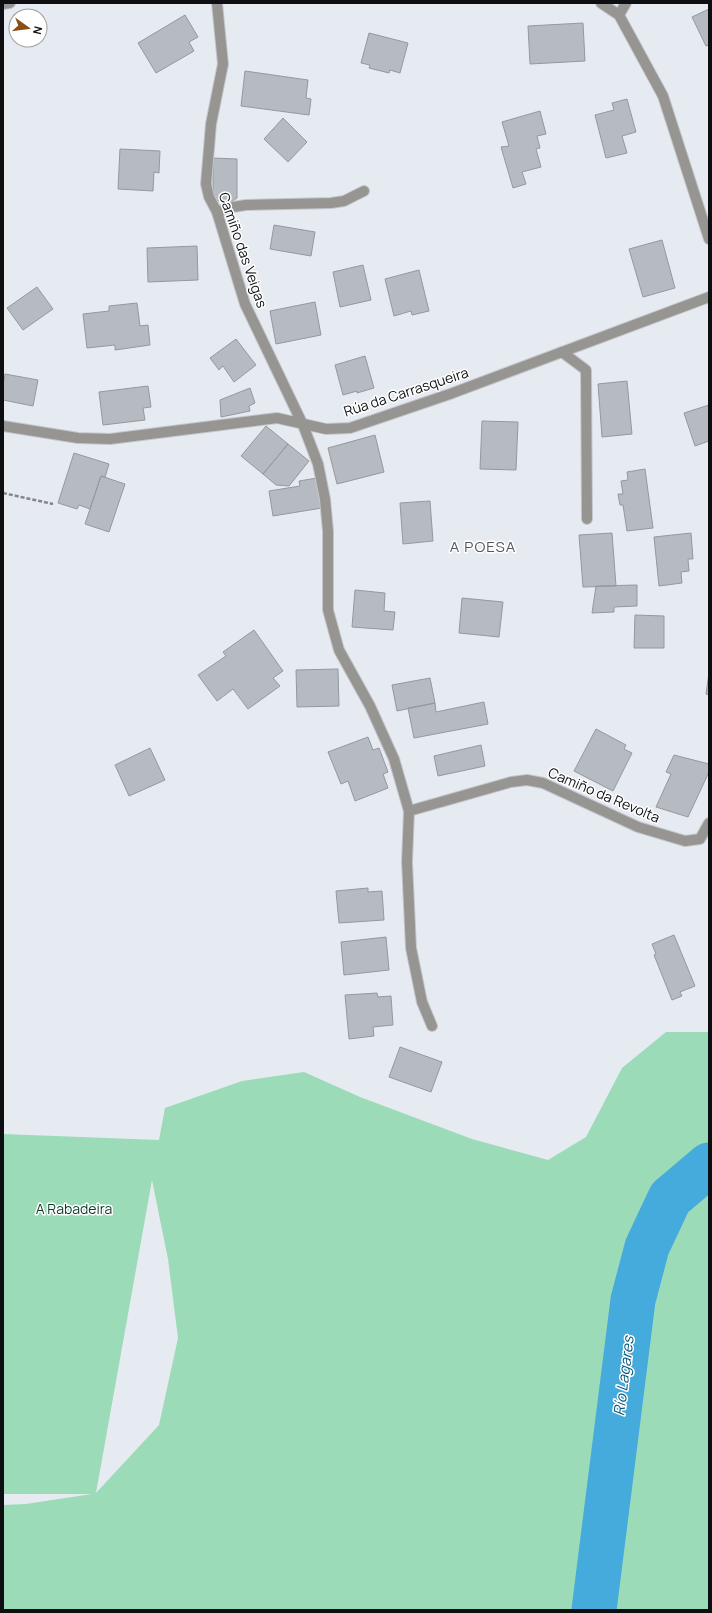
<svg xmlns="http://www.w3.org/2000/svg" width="712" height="1613" font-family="Manrope,sans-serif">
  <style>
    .green { fill: #9cdbb8; fill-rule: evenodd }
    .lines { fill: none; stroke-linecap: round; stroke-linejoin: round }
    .river { stroke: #44abdc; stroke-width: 45 }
    .building { fill: #b6bac1; stroke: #95989f }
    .lane-casing { stroke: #c3c7cd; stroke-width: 12 }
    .street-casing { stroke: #c3c7cd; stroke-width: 12 }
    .path { stroke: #84868c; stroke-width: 2.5; stroke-dasharray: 4 2; stroke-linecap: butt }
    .lane { stroke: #979592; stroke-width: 10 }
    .street { stroke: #979592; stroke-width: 10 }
    .labels { text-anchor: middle; stroke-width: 3; stroke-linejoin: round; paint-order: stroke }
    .street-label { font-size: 14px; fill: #0d0e11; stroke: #fff }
    .park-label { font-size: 14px; fill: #0e3925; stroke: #fff }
    .neighbourhood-label { font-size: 15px; letter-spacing: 1px; fill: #53555b; stroke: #fff }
    .water-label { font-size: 15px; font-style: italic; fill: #04597b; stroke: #fff }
  </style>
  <rect width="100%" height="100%" fill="#e6eaf1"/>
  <path class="green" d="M 666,1032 L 709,1032 L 709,1610 L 3,1610 L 3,1505 L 26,1504 L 92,1494 L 3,1494 L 3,1134 L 159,1140 L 165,1108 L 242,1081 L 304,1072 L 360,1097 L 472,1139 L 548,1160 L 586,1137 L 622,1068 ZM 152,1180 L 168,1259 L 178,1338 L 159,1425 L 96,1493 Z"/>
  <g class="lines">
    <path class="river" d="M 594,1610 L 633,1300 L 647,1247 L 670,1198 L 709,1165"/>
  </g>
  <path class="building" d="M 709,9 L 709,45 L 706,46 L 692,17 Z
    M 185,15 L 198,37 L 189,42 L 194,51 L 156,73 L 138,43 Z
    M 583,23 L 585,61 L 530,64 L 528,26 Z
    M 369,33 L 408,43 L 400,73 L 390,70 L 389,73 L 369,68 L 370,65 L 361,63 Z
    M 245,71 L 308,80 L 306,98 L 311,99 L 309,115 L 241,106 Z
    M 627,99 L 636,132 L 622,136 L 627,153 L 606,158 L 595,115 L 614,110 L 612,103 Z
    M 540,111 L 546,134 L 537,136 L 540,148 L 536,149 L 541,167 L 522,172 L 526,184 L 513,188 L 501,147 L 509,146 L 502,122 Z
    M 283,118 L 307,142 L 288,162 L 264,139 Z
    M 120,149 L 160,151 L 159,173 L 154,172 L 153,191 L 118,189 Z
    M 213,158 L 237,159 L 237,198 L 231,202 L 225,202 L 215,200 L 213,193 Z
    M 274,225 L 315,232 L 311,256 L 270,249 Z
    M 662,240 L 675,288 L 643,297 L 629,249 Z
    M 197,246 L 198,280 L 148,282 L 147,248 Z
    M 363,265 L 371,300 L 340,307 L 333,272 Z
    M 419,270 L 429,311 L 412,315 L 411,311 L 394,316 L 385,279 Z
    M 37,287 L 53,309 L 23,330 L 7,308 Z
    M 315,302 L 321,335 L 276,344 L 270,311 Z
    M 137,303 L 140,326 L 148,325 L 150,345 L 115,350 L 115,345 L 87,348 L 83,314 L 109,311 L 109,306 Z
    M 236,339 L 256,365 L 234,382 L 223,366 L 219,370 L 210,358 Z
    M 365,356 L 374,388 L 357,393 L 357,391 L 343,395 L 335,365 Z
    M 5,374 L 38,380 L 33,406 L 3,400 L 3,384 Z
    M 627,381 L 632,434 L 602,437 L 598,384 Z
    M 148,386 L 151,407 L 143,408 L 145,420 L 103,425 L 99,392 Z
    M 250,388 L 255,403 L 249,406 L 250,411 L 221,417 L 220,400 Z
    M 709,405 L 709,441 L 695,446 L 684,413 Z
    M 482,421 L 518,422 L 516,470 L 480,469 Z
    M 266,426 L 288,444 L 263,474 L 241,456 Z
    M 375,435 L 384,472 L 337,484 L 328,448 Z
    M 288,444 L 309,461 L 289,486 L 276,485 L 263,474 Z
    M 74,453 L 109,464 L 105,477 L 101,476 L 90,509 L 79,505 L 77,509 L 58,503 Z
    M 645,469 L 653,528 L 627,531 L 623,505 L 620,505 L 618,494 L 623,494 L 621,481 L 628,480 L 627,472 Z
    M 101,476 L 125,484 L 109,532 L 85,524 Z
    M 317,478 L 322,508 L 273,516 L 269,491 L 300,486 L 299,481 Z
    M 430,501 L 433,541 L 403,544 L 400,503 Z
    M 612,533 L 616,586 L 583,587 L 579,535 Z
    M 691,533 L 693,559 L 688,559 L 689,571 L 681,572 L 682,583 L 659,586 L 654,537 Z
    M 637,585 L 637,606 L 614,607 L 614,612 L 592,613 L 596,586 Z
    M 355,590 L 385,593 L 384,611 L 395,612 L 393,630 L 352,627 Z
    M 462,598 L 503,602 L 499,637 L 459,633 Z
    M 635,615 L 664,616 L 664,648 L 634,648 Z
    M 254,630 L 283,671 L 273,678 L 280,686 L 248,709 L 233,689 L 217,701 L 198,675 L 226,656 L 223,652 Z
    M 338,669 L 339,706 L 297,707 L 296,670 Z
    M 709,673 L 709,695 L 706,694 Z
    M 430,678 L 435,703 L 397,711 L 392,685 Z
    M 484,702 L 488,724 L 414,738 L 408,708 L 435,703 L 436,712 Z
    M 596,729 L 626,745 L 624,749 L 632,753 L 613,791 L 574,771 Z
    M 368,737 L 373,750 L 379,748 L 388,772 L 383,774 L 388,788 L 355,801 L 348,781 L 341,784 L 328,752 Z
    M 481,745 L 485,766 L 438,776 L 434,756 Z
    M 150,748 L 165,780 L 129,796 L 115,765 Z
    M 674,755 L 709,764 L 709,772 L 688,817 L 656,807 L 671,774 L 666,772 Z
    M 368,888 L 368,892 L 382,891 L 384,920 L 339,923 L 336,891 Z
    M 674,935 L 695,986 L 680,992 L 682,996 L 672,1000 L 654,955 L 656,954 L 652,944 Z
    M 386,937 L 389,970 L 344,975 L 341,942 Z
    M 377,993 L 378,997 L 391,996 L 393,1025 L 373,1027 L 374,1036 L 349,1039 L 345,995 Z
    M 400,1047 L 442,1062 L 431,1092 L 389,1077 Z"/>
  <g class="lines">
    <g class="lane-casing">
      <path id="lane" d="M 217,212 L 233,207 L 246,205 L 331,203 L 344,201 L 364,191
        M 562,352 L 586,370 L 587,519"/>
    </g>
    <g class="street-casing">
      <path id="street" d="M 217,3 L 223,64 L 211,124 L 206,184 L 209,197 L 217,212 L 245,304 L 303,425 L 318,464 L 325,499 L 328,531 L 328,610 L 339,650 L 370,706 L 394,759 L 409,811 L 407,862 L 411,948 L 422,1002 L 432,1026
        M 601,3 L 619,15 L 663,96 L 709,239
        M 3,4 L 10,3
        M 619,15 L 626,3
        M 3,426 L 78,438 L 110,439 L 277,418 L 326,429 L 350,428 L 450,394 L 709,297
        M 409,811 L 511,782 L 527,780 L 543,783 L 638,827 L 685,841 L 700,839 L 709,823"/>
    </g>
    <path class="path" d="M 3,493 L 53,504"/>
    <use href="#lane" class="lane"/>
    <use href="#street" class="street"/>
  </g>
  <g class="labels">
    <g class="street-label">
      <text transform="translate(243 250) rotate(71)" y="5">Camiño das Veigas</text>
      <text transform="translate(406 392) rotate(-18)" y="5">Rúa da Carrasqueira</text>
      <text transform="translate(604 795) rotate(23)" y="5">Camiño da Revolta</text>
    </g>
    <g class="park-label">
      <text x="74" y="1214">A Rabadeira</text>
    </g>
    <g class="neighbourhood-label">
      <text x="483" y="552">A POESA</text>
    </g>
    <g class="water-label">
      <text transform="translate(624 1376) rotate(-83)" y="5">Río Lagares</text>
    </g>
  </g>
  <rect width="712" height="1613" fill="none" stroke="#0d0e11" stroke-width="8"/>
  <g transform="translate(28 28) rotate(104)"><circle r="19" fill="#ffffff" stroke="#9e9fa0"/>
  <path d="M0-3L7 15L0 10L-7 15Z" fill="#8c4e13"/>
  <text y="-6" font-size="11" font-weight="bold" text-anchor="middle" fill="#0d0e11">N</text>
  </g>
</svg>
